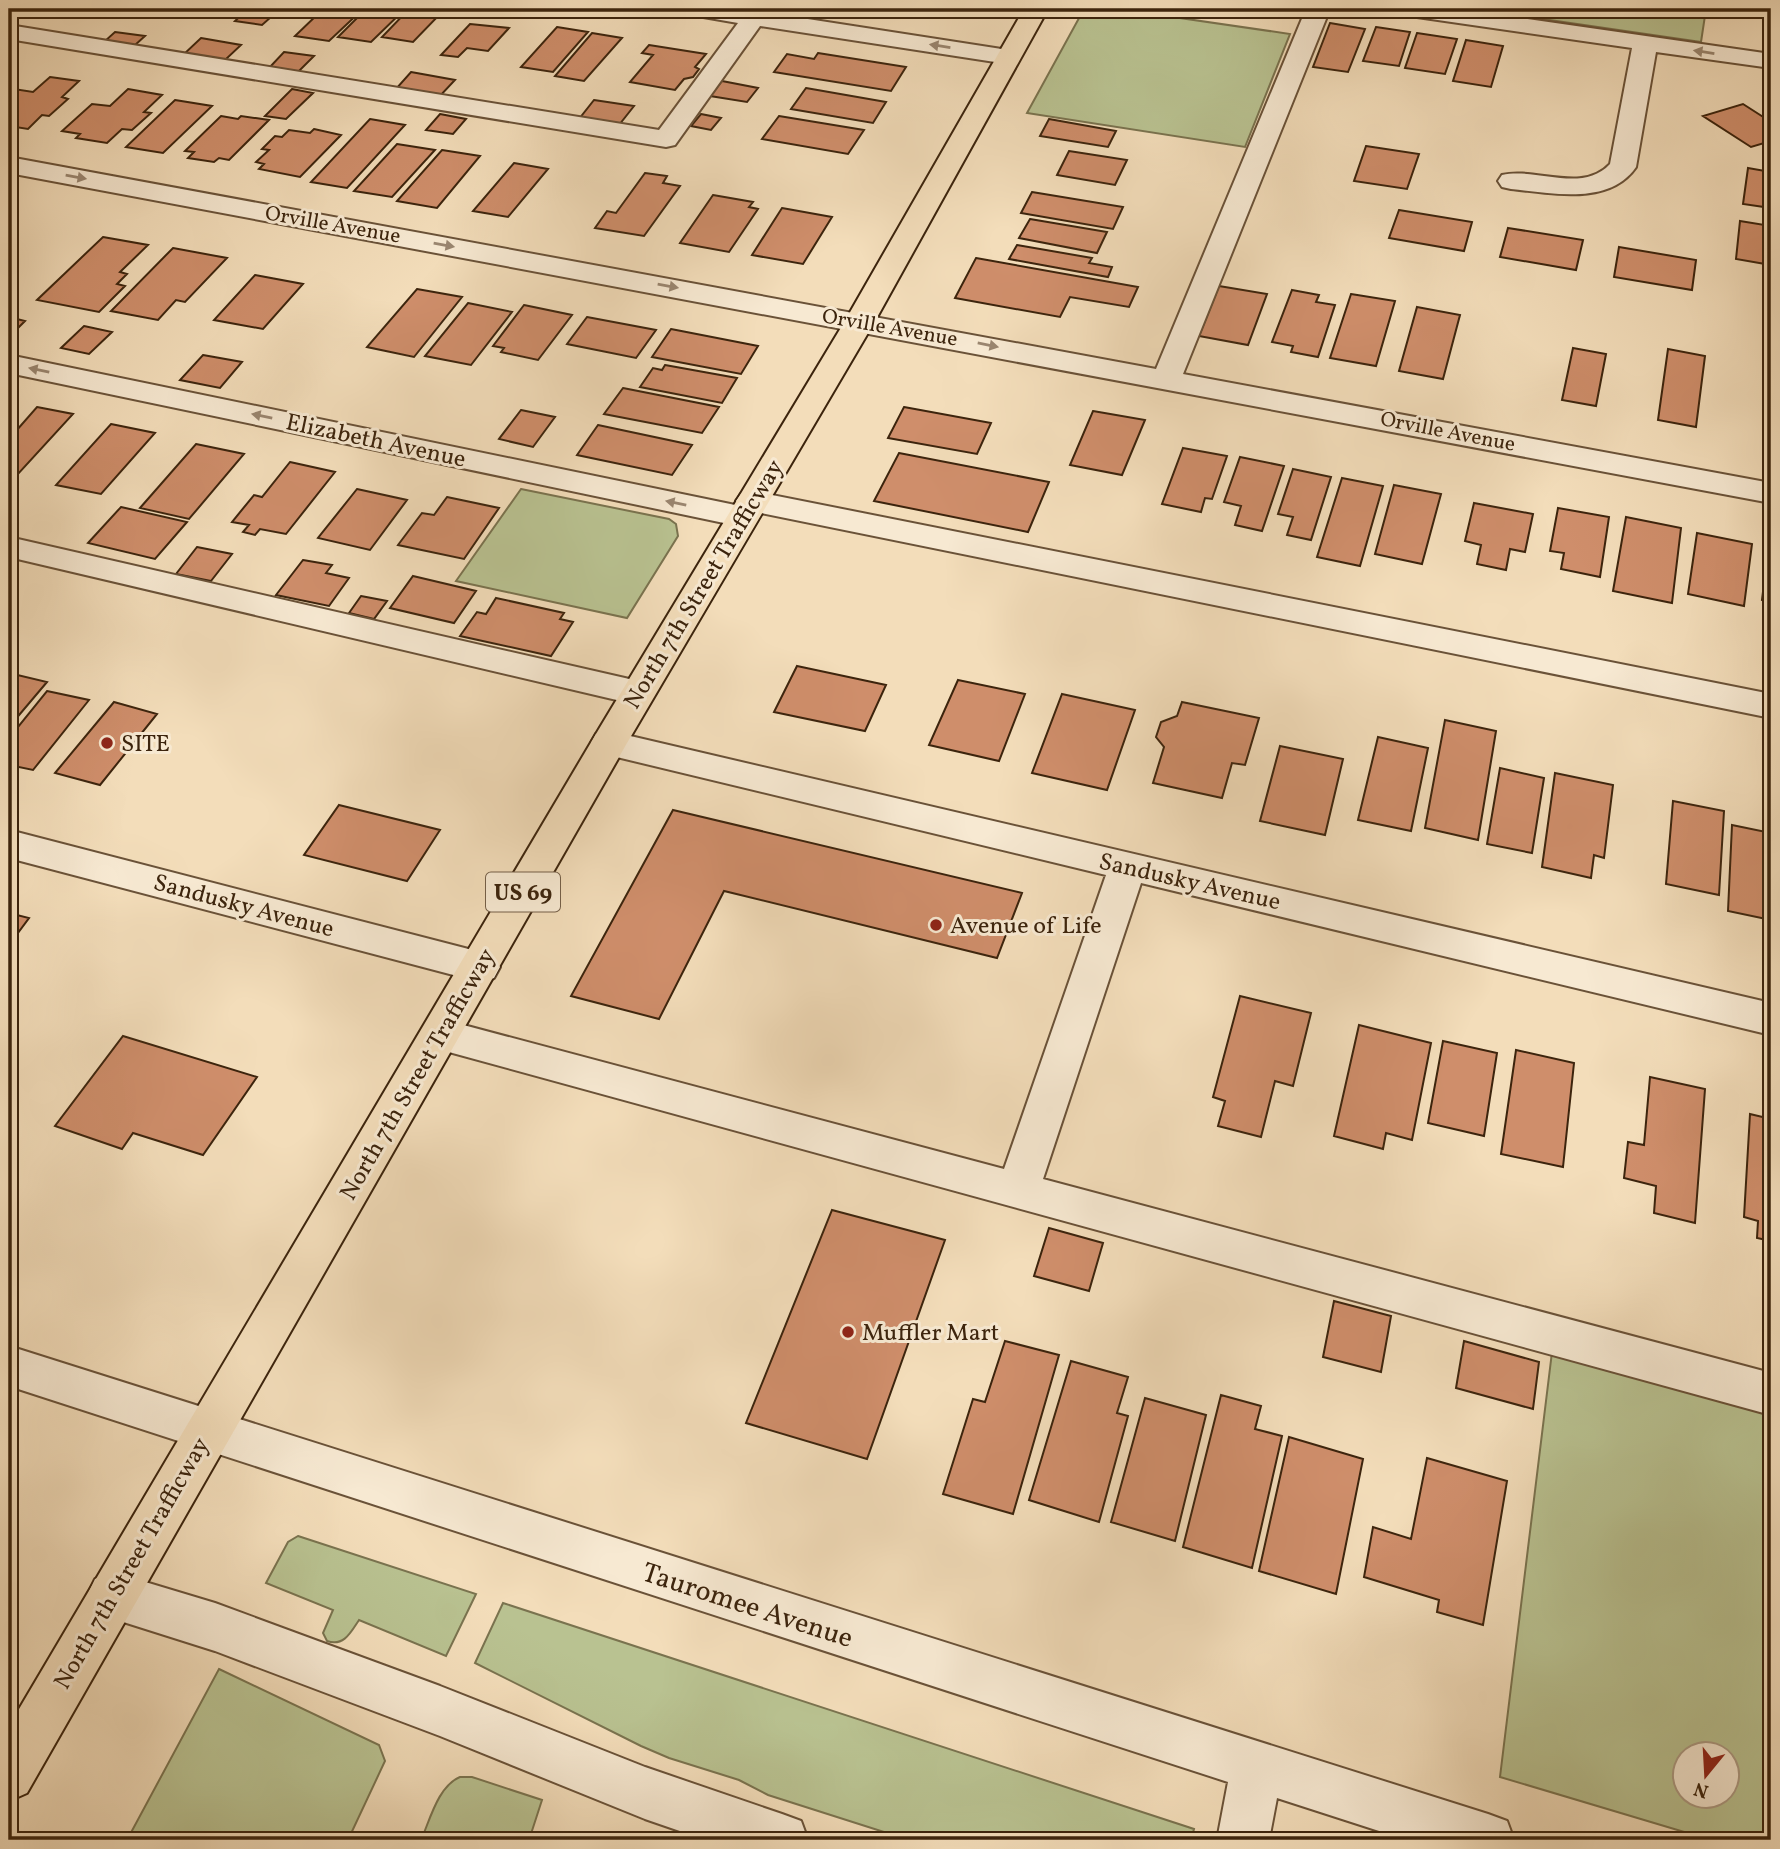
<svg xmlns="http://www.w3.org/2000/svg" width="1780" height="1849" font-family="Vollkorn,serif">
  <style>
    .green { fill: #b9c291; stroke: #7a734f; stroke-width: 2; fill-rule: evenodd }
    .building { fill: #cf8e6b; stroke: #3c240d; stroke-width: 2 }
    .lines { fill: none; stroke-linecap: round; stroke-linejoin: round }
    .minor-casing { stroke: #6a5238; stroke-width: 4 }
    .major-casing { stroke: #3c240d; stroke-width: 4 }
    .minor { fill: #f7e9d2; fill-rule: evenodd }
    .major { fill: #f3ddba; fill-rule: evenodd }
    .oneway { fill: #9a8670 }
    .poi-dot { fill: #8f2418; stroke: #f7e9d2; stroke-width: 2.5 }
    .labels { text-anchor: middle; stroke-width: 6; stroke-linejoin: round; paint-order: stroke }
    .far-street-label { font-size: 21px; fill: #3c240d; stroke: #f7e9d2 }
    .shield { fill: #f7e9d2; stroke: #745f48; stroke-width: 2 }
    .shield-label { font-size: 23px; font-weight: bold; fill: #3c240d }
    .street-label { font-size: 24px; fill: #3c240d; stroke: #f7e9d2 }
    .poi-label { font-size: 24px; fill: #3c240d; stroke: #f7e9d2; text-anchor: start }
    .near-street-label { font-size: 28px; fill: #3c240d; stroke: #f7e9d2 }
  </style>
  <rect width="100%" height="100%" fill="#f3ddba"/>
  <filter id="stains"><feTurbulence type="fractalNoise" baseFrequency=".00286" numOctaves="4"/><feColorMatrix values="0 0 0 0 .2 0 0 0 0 .09 0 0 0 0 .02 0 0 0 .5 -.17"/></filter>
  <radialGradient id="worn" r=".72"><stop offset=".6" stop-color="#630" stop-opacity="0"/><stop offset="1" stop-color="#630" stop-opacity=".3"/></radialGradient>
  <path class="green" d="M 1084,9 L 1118,9 L 1290,34 L 1245,147 L 1027,113 Z
    M 1475,9 L 1706,9 L 1701,42 Z
    M 521,489 L 669,519 L 676,524 L 678,536 L 627,618 L 456,581 Z
    M 1552,1352 L 1771,1409 L 1771,1840 L 1711,1840 L 1500,1777 ZM 1686,1755 L 1728,1755 L 1728,1797 L 1686,1797 Z
    M 298,1536 L 476,1594 L 446,1656 L 359,1620 C 351,1632 344,1647 327,1641 L 323,1633 L 333,1610 L 266,1583 L 288,1542 Z
    M 503,1603 L 1194,1829 L 1191,1840 L 909,1840 L 768,1795 L 739,1780 L 669,1758 L 641,1746 L 475,1663 Z
    M 219,1669 L 379,1745 L 385,1761 L 348,1840 L 127,1840 Z
    M 460,1777 L 472,1777 L 542,1800 L 529,1840 L 485,1840 L 478,1838 L 476,1840 L 421,1840 C 430,1820 438,1786 460,1777 Z"/>
  <path class="building" d="M 192,9 L 232,9 L 226,14 L 213,11 L 210,14 L 190,11 Z
    M 248,9 L 280,9 L 262,25 L 235,21 Z
    M 312,9 L 363,9 L 329,41 L 295,36 L 321,11 Z
    M 366,9 L 405,9 L 371,42 L 338,37 Z
    M 409,9 L 444,10 L 413,42 L 382,37 Z
    M 1151,9 L 1207,9 L 1203,17 Z
    M 1330,23 L 1365,29 L 1348,72 L 1313,67 Z
    M 470,24 L 509,28 L 488,51 L 467,48 L 458,57 L 441,55 Z
    M 557,27 L 588,32 L 553,72 L 521,67 Z
    M 1376,27 L 1410,32 L 1399,66 L 1363,61 Z
    M 115,32 L 145,36 L 134,46 L 105,41 Z
    M 592,33 L 622,38 L 584,81 L 555,76 Z
    M 1417,33 L 1457,39 L 1445,74 L 1405,68 Z
    M 201,38 L 241,45 L 224,61 L 184,54 Z
    M 1466,40 L 1503,46 L 1491,87 L 1453,81 Z
    M 649,45 L 706,54 L 695,67 L 699,69 L 693,77 L 684,79 L 675,90 L 630,82 L 653,55 L 642,53 Z
    M 284,52 L 314,56 L 298,72 L 269,68 Z
    M 818,53 L 906,67 L 891,91 L 774,72 L 787,54 L 814,59 Z
    M 411,72 L 455,80 L 439,97 L 395,90 Z
    M 50,77 L 79,81 L 62,97 L 68,99 L 49,116 L 42,115 L 28,129 L 9,126 L 9,94 L 14,89 L 33,92 Z
    M 722,81 L 758,88 L 747,102 L 710,96 Z
    M 806,88 L 886,102 L 873,123 L 791,109 Z
    M 128,89 L 162,95 L 144,112 L 151,113 L 132,130 L 122,129 L 107,143 L 76,138 L 80,134 L 62,131 L 92,104 L 110,106 Z
    M 292,89 L 313,93 L 286,119 L 265,116 Z
    M 175,100 L 212,106 L 163,153 L 126,147 Z
    M 594,100 L 634,106 L 619,125 L 579,119 Z
    M 1743,104 L 1771,122 L 1771,141 L 1751,147 L 1703,116 Z
    M 440,114 L 466,119 L 453,134 L 426,130 Z
    M 701,114 L 721,118 L 711,130 L 691,126 Z
    M 221,116 L 238,119 L 241,116 L 269,120 L 229,160 L 219,158 L 214,162 L 188,158 L 194,152 L 185,151 Z
    M 779,116 L 864,130 L 848,154 L 762,139 Z
    M 370,119 L 405,125 L 347,188 L 311,182 Z
    M 1049,119 L 1116,131 L 1108,147 L 1040,136 Z
    M 314,129 L 341,135 L 300,177 L 259,169 L 264,164 L 256,162 L 269,150 L 262,149 L 275,136 L 282,137 L 289,130 L 310,133 Z
    M 397,144 L 435,150 L 392,197 L 354,191 Z
    M 1366,146 L 1419,154 L 1407,189 L 1354,181 Z
    M 442,150 L 480,156 L 437,208 L 397,201 Z
    M 1069,151 L 1127,160 L 1115,185 L 1057,175 Z
    M 514,163 L 548,169 L 508,217 L 473,211 Z
    M 1748,168 L 1771,172 L 1771,208 L 1743,204 Z
    M 645,173 L 667,176 L 663,183 L 680,186 L 644,236 L 595,228 L 607,211 L 616,213 Z
    M 1032,192 L 1123,207 L 1113,229 L 1021,213 Z
    M 713,195 L 753,202 L 749,207 L 758,209 L 729,252 L 680,243 Z
    M 782,208 L 832,217 L 803,264 L 752,255 Z
    M 1399,210 L 1472,222 L 1464,251 L 1389,238 Z
    M 1030,219 L 1107,232 L 1097,253 L 1019,238 Z
    M 1740,221 L 1771,226 L 1771,265 L 1736,259 Z
    M 1508,228 L 1583,240 L 1576,270 L 1500,257 Z
    M 103,237 L 148,245 L 120,272 L 127,274 L 117,284 L 125,286 L 99,312 L 37,300 Z
    M 1017,245 L 1092,258 L 1089,263 L 1112,267 L 1108,277 L 1009,259 Z
    M 1619,247 L 1696,260 L 1692,290 L 1614,277 Z
    M 173,248 L 227,258 L 185,302 L 176,300 L 158,320 L 111,311 Z
    M 976,258 L 1138,287 L 1129,307 L 1070,297 L 1060,317 L 955,298 Z
    M 255,275 L 303,284 L 263,329 L 214,320 Z
    M 1219,286 L 1267,294 L 1248,345 L 1199,336 Z
    M 417,289 L 462,297 L 414,357 L 367,347 Z
    M 1292,290 L 1319,295 L 1316,302 L 1335,305 L 1318,357 L 1291,352 L 1293,346 L 1272,342 Z
    M 1351,294 L 1395,301 L 1376,366 L 1330,358 Z
    M 468,303 L 512,312 L 471,365 L 425,356 Z
    M 524,305 L 572,315 L 538,360 L 501,352 L 504,348 L 493,346 Z
    M 1417,307 L 1460,315 L 1443,379 L 1399,371 Z
    M 9,317 L 25,321 L 11,335 L 9,335 Z
    M 587,317 L 656,330 L 636,358 L 567,344 Z
    M 84,326 L 112,332 L 89,354 L 61,348 Z
    M 671,329 L 758,346 L 741,374 L 652,357 Z
    M 1573,348 L 1606,354 L 1596,406 L 1562,400 Z
    M 1668,349 L 1705,356 L 1696,427 L 1658,420 Z
    M 203,355 L 242,362 L 220,388 L 180,380 Z
    M 665,365 L 737,378 L 722,403 L 640,387 L 653,368 L 662,370 Z
    M 623,388 L 719,407 L 702,433 L 604,414 Z
    M 37,407 L 73,414 L 18,474 L 9,472 L 9,439 Z
    M 904,407 L 991,423 L 977,454 L 888,438 Z
    M 521,410 L 555,417 L 533,447 L 499,439 Z
    M 1093,411 L 1145,420 L 1122,475 L 1070,465 Z
    M 111,424 L 155,433 L 101,494 L 56,485 Z
    M 598,425 L 692,445 L 672,475 L 577,455 Z
    M 196,444 L 244,454 L 189,519 L 140,508 Z
    M 1183,448 L 1227,456 L 1212,499 L 1205,498 L 1201,512 L 1162,504 Z
    M 899,453 L 1049,482 L 1028,532 L 874,501 Z
    M 1240,457 L 1284,466 L 1262,531 L 1235,525 L 1241,506 L 1224,502 Z
    M 290,462 L 335,472 L 286,534 L 260,529 L 255,535 L 243,532 L 249,525 L 232,522 L 254,495 L 262,497 Z
    M 1293,469 L 1331,477 L 1311,540 L 1287,535 L 1293,517 L 1278,514 Z
    M 1342,478 L 1383,486 L 1360,566 L 1317,557 Z
    M 1394,485 L 1441,494 L 1422,564 L 1375,554 Z
    M 357,489 L 407,500 L 370,550 L 318,538 Z
    M 447,497 L 499,508 L 464,559 L 398,545 L 422,513 L 434,515 Z
    M 1474,503 L 1533,514 L 1525,552 L 1510,549 L 1506,570 L 1477,564 L 1481,545 L 1465,541 Z
    M 121,507 L 187,522 L 155,559 L 88,543 Z
    M 1558,508 L 1609,517 L 1600,577 L 1561,569 L 1564,553 L 1550,551 Z
    M 1626,517 L 1681,528 L 1672,603 L 1613,591 Z
    M 1697,533 L 1752,544 L 1744,606 L 1688,594 Z
    M 197,547 L 232,554 L 211,581 L 176,574 Z
    M 1768,551 L 1771,552 L 1771,602 L 1762,600 Z
    M 303,560 L 332,565 L 326,573 L 349,578 L 329,606 L 276,595 Z
    M 413,576 L 476,591 L 454,623 L 390,608 Z
    M 361,596 L 387,601 L 374,619 L 349,613 Z
    M 496,598 L 564,613 L 560,619 L 573,622 L 551,656 L 460,636 L 477,612 L 486,614 Z
    M 797,666 L 886,685 L 865,731 L 774,712 Z
    M 9,673 L 47,682 L 9,727 Z
    M 958,680 L 1025,694 L 999,761 L 929,745 Z
    M 47,691 L 89,700 L 33,770 L 9,765 L 9,738 Z
    M 1062,694 L 1135,710 L 1107,790 L 1032,773 Z
    M 114,702 L 157,714 L 100,785 L 55,773 Z
    M 1182,702 L 1259,718 L 1245,765 L 1232,763 L 1222,798 L 1153,783 L 1164,747 L 1156,737 L 1161,722 L 1177,716 Z
    M 1445,720 L 1496,731 L 1478,840 L 1425,828 Z
    M 1378,737 L 1428,748 L 1411,831 L 1358,820 Z
    M 1280,746 L 1343,759 L 1325,835 L 1260,821 Z
    M 1500,768 L 1544,778 L 1532,853 L 1487,844 Z
    M 1555,773 L 1613,785 L 1604,858 L 1594,855 L 1591,878 L 1542,867 Z
    M 1673,801 L 1724,811 L 1719,895 L 1666,884 Z
    M 339,805 L 440,830 L 407,881 L 304,855 Z
    M 673,810 L 1022,893 L 997,958 L 724,891 L 659,1019 L 571,996 Z
    M 1732,825 L 1771,833 L 1771,920 L 1728,911 Z
    M 9,913 L 29,918 L 9,945 Z
    M 1240,996 L 1311,1013 L 1293,1086 L 1275,1081 L 1261,1137 L 1218,1126 L 1225,1101 L 1213,1097 Z
    M 1359,1025 L 1431,1043 L 1412,1140 L 1386,1133 L 1383,1149 L 1334,1136 Z
    M 123,1036 L 257,1077 L 203,1155 L 133,1133 L 122,1149 L 55,1126 Z
    M 1443,1041 L 1497,1053 L 1484,1136 L 1428,1123 Z
    M 1516,1050 L 1574,1063 L 1563,1167 L 1501,1154 Z
    M 1650,1077 L 1705,1089 L 1695,1223 L 1654,1213 L 1656,1186 L 1624,1178 L 1628,1142 L 1644,1145 Z
    M 1750,1114 L 1771,1119 L 1771,1241 L 1757,1238 L 1758,1221 L 1744,1217 Z
    M 832,1210 L 945,1240 L 867,1459 L 746,1423 Z
    M 1049,1228 L 1103,1243 L 1089,1291 L 1034,1276 Z
    M 1334,1301 L 1391,1316 L 1381,1372 L 1323,1357 Z
    M 1005,1341 L 1059,1355 L 1013,1514 L 943,1494 L 973,1399 L 985,1402 Z
    M 1464,1341 L 1539,1362 L 1533,1409 L 1456,1388 Z
    M 1071,1361 L 1128,1377 L 1117,1413 L 1128,1416 L 1099,1522 L 1029,1500 Z
    M 1221,1395 L 1261,1406 L 1255,1429 L 1282,1436 L 1252,1568 L 1183,1547 Z
    M 1145,1398 L 1206,1415 L 1175,1541 L 1111,1522 Z
    M 1289,1437 L 1363,1459 L 1336,1594 L 1259,1571 Z
    M 1427,1458 L 1507,1481 L 1483,1625 L 1437,1612 L 1439,1600 L 1364,1577 L 1373,1527 L 1411,1539 Z"/>
  <g class="lines">
    <g class="minor-casing">
      <path id="minor" d="M 683,9 L 772,9 L 769,13 L 1008,50 L 1017,52 L 1020,57 L 1017,62 L 1008,64 L 760,26 L 675,145 L 666,147 L 9,39 L 9,25 L 659,130 L 738,23 L 686,14 Z
        M 1306,9 L 1330,9 L 1183,374 L 1771,483 L 1771,503 L 9,173 L 9,157 L 1156,369 Z
        M 1398,9 L 1459,9 L 1771,54 L 1771,68 L 1656,52 L 1636,167 C 1609,206 1552,193 1511,189 L 1502,187 L 1498,181 L 1502,175 C 1536,167 1582,194 1610,164 L 1632,48 L 1410,16 L 1401,14 Z
        M 9,355 L 740,506 L 736,501 L 741,494 L 752,491 L 1771,694 L 1771,718 L 756,512 L 759,517 L 754,524 L 743,527 L 9,373 Z
        M 9,537 L 638,681 L 650,685 L 655,693 L 650,701 L 638,705 L 9,557 Z
        M 609,731 L 1771,1003 L 1771,1035 L 1141,883 L 1043,1179 L 1771,1373 L 1771,1415 L 427,1046 L 421,1035 L 427,1024 L 441,1019 L 1004,1169 L 1106,875 L 596,752 L 591,743 L 596,734 Z
        M 9,830 L 480,952 L 494,956 L 500,967 L 494,978 L 480,982 L 9,858 Z
        M 9,1346 L 1488,1814 L 1507,1821 L 1514,1840 L 1407,1840 L 1277,1798 L 1269,1840 L 1217,1840 L 1228,1782 L 9,1386 Z
        M 112,1572 L 215,1603 L 440,1686 L 645,1767 L 782,1814 L 801,1821 L 808,1840 L 706,1840 L 645,1819 L 440,1736 L 215,1651 L 95,1613 L 87,1596 L 95,1579 Z"/>
    </g>
    <g class="major-casing">
      <path id="major" d="M 1024,9 L 1048,9 L 875,321 L 627,743 L 27,1793 L 9,1801 L 9,1726 L 596,734 L 845,321 Z"/>
    </g>
    <use href="#minor" class="minor"/>
    <use href="#major" class="major"/>
  </g>
  <defs><path id="oneway-solid" d="M-6-.8H1V-3.2L6.5 0L1 3.2V.8H-6Z" transform="scale(1.75)"/></defs>
  <g class="oneway">
    <use href="#oneway-solid" transform="translate(940 46) rotate(-171)"/>
    <use href="#oneway-solid" transform="translate(1704 52) rotate(-171)"/>
    <use href="#oneway-solid" transform="translate(76 177) rotate(10)"/>
    <use href="#oneway-solid" transform="translate(444 245) rotate(10)"/>
    <use href="#oneway-solid" transform="translate(668 286) rotate(10)"/>
    <use href="#oneway-solid" transform="translate(988 345) rotate(11)"/>
    <use href="#oneway-solid" transform="translate(39 370) rotate(-168)"/>
    <use href="#oneway-solid" transform="translate(262 416) rotate(-168)"/>
    <use href="#oneway-solid" transform="translate(676 503) rotate(-168)"/>
  </g>
  <g class="poi-dot">
    <circle cx="107" cy="743" r="7"/>
    <circle cx="936" cy="925" r="7"/>
    <circle cx="848" cy="1332" r="7"/>
  </g>
  <g class="labels">
    <g class="far-street-label">
      <text transform="translate(333 224) rotate(10)" y="7">Orville Avenue</text>
      <text transform="translate(890 327) rotate(10)" y="7">Orville Avenue</text>
      <text transform="translate(1448 431) rotate(11)" y="7">Orville Avenue</text>
    </g>
    <rect class="shield" x="486" y="872.5" width="74" height="39" rx="5"/>
    <g class="shield-label">
      <text x="523" y="900">US 69</text>
    </g>
    <g class="street-label">
      <text transform="translate(376 440) rotate(12)" y="8">Elizabeth Avenue</text>
      <text transform="translate(703 584) rotate(-59)" y="8">North 7th Street Trafficway</text>
      <text transform="translate(1190 881) rotate(13)" y="8">Sandusky Avenue</text>
      <text transform="translate(244 905) rotate(15)" y="8">Sandusky Avenue</text>
      <text transform="translate(417 1074) rotate(-60)" y="8">North 7th Street Trafficway</text>
      <text transform="translate(131 1563) rotate(-60)" y="8">North 7th Street Trafficway</text>
    </g>
    <g class="poi-label">
      <text x="121" y="751">SITE</text>
      <text x="950" y="933">Avenue of Life</text>
      <text x="862" y="1340">Muffler Mart</text>
    </g>
    <g class="near-street-label">
      <text transform="translate(748 1604) rotate(18)" y="10">Tauromee Avenue</text>
    </g>
  </g>
  <rect width="1780" height="1849" fill="none" stroke="#f3ddba" stroke-width="35"/>
  <rect x="10" y="10" width="1759" height="1828" fill="none" stroke="#3c240d" stroke-width="3.5"/>
  <rect x="18" y="18" width="1745" height="1814" fill="none" stroke="#3c240d" stroke-width="2"/>
  <g transform="translate(1706 1775) rotate(198)"><circle r="33" fill="#f7e9d2" stroke="#ac9a83" stroke-width="2"/>
  <path d="M0-5L12 26L0 18L-12 26Z" fill="#8f2418"/>
  <text y="-10" font-size="19" font-weight="bold" text-anchor="middle" fill="#3c240d">N</text>
  </g>
  <rect width="100%" height="100%" filter="url(#stains)"/>
  <rect width="100%" height="100%" fill="url(#worn)"/>
</svg>
